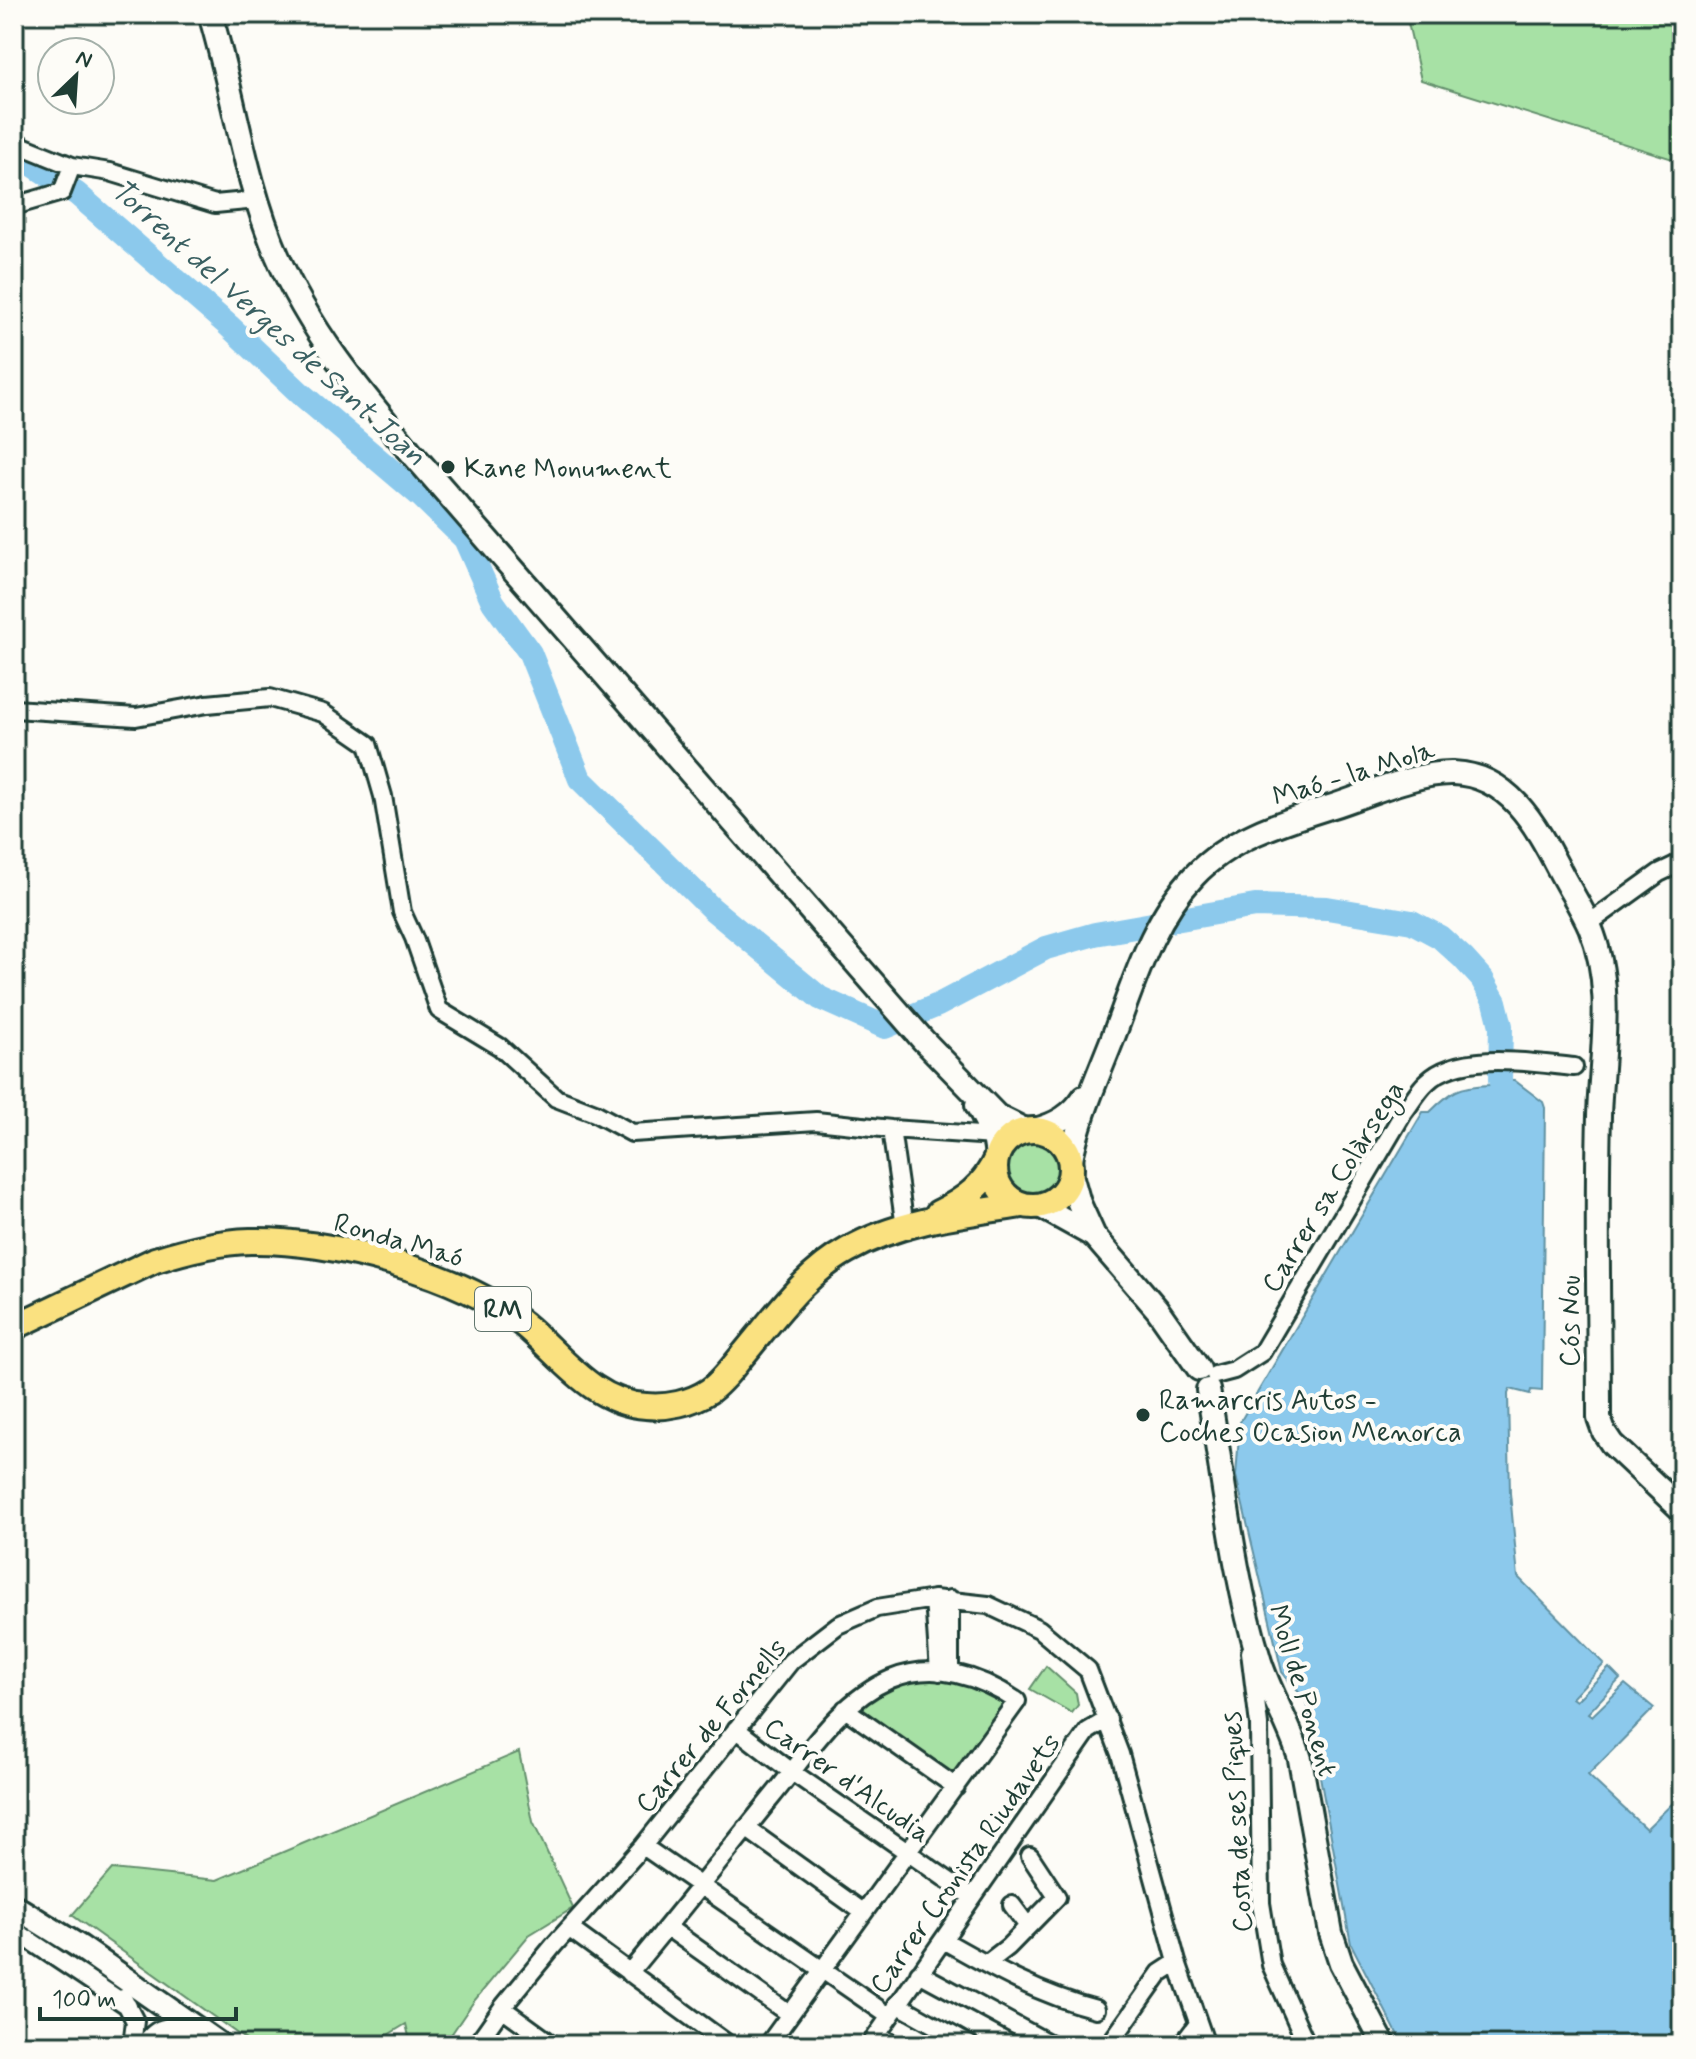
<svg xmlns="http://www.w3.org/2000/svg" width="1696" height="2059" font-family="Mynerve,sans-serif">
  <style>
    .green { fill: #a7e1a5; stroke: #638f6c; stroke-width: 2 }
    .water { fill: #8cc9ec; stroke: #6091a2; stroke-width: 2 }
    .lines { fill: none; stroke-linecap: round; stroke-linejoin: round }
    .river { stroke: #8cc9ec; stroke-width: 24 }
    .street-casing { stroke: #1f3d34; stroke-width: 22 }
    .secondary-casing { stroke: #1f3d34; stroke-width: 28 }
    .primary-casing { stroke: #1f3d34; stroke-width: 30 }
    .street { stroke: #fdfcf7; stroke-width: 16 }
    .secondary { stroke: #fdfcf7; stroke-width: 22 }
    .primary { stroke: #fae180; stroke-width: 24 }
    .poi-dot { fill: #1f3d34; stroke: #fdfcf7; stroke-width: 3 }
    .labels { text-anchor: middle; stroke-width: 8; stroke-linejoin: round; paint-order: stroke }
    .shield { fill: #fdfcf7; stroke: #62766e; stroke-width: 2 }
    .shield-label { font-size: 26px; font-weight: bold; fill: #1f3d34 }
    .poi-label { font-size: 28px; fill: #1f3d34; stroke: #fdfcf7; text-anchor: start }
    .street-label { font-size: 28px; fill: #1f3d34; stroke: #fdfcf7 }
    .water-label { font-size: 30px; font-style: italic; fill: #3a6062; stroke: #fdfcf7 }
  </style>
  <rect width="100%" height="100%" fill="#fdfcf7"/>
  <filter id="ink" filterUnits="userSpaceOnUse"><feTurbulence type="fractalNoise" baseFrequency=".0125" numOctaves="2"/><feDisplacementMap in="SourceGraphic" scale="16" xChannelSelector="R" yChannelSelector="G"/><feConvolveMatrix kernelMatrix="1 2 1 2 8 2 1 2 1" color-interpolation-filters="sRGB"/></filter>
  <g filter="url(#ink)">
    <path class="green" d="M 1406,14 L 1682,14 L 1682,162 L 1421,80 Z
      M1004 1168a29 29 0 1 1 58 0a29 29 0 1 1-58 0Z
      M 1046,1666 L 1076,1693 L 1078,1705 L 1072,1713 L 1030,1689 Z
      M 917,1677 L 956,1677 L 1009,1702 L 954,1780 L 851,1709 L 866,1697 Z
      M 519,1752 L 533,1822 L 573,1908 L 529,1935 L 474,2001 L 444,2045 L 411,2045 L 406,2024 L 371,2045 L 253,2045 L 72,1915 L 112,1869 L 217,1880 Z"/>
    <path class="water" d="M 1493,1079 L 1514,1080 L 1543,1102 L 1545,1108 L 1542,1391 L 1531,1390 L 1530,1394 L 1510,1389 L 1508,1394 L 1510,1493 L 1518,1577 L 1604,1664 L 1572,1698 L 1576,1701 L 1609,1668 L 1620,1679 L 1588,1713 L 1592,1716 L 1625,1684 L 1654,1708 L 1588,1775 L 1646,1829 L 1682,1794 L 1682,2045 L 1403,2045 L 1351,1944 L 1306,1701 L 1282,1672 L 1236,1476 L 1240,1422 L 1423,1112 L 1430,1112 C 1451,1091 1459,1086 1489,1085 Z"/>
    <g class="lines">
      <path class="river" d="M 14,152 L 77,194 L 229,326 L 301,394 L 421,496 L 465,539 L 493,602 L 530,653 L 580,779 L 711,908 L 820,998 L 885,1027 L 938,1005 L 1046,948 L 1095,934 L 1255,906 L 1327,908 L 1412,922 L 1440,937 L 1463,958 L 1482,979 L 1495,1002 L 1501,1026 L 1500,1080"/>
      <g class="street-casing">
        <path id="street" d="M 14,140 L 25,147 L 72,166 L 110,172 L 215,204 L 257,200
          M 14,206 L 62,192 L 72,166
          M 14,709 L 136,717 L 207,704 L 270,698 L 323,713 L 368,744 L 383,796 L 402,912 L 414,938 L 439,1010 L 500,1047 L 556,1098 L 595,1113 L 632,1133 L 816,1121 L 891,1129 L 994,1136
          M 1588,924 L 1659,873 L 1682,862
          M 891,1129 L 905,1227
          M 1215,1375 L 1234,1370 L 1262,1352 L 1404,1112 C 1411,1103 1418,1090 1427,1082 C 1460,1050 1532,1063 1574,1067
          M 934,1599 L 939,1672
          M 950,1599 L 950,1671
          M 1250,1652 L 1259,1725 L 1261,1903 L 1271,1965 L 1307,2045
          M 845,1709 L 956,1787
          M 736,1729 L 792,1772 L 972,1897
          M 746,1828 L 863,1912
          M 643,1846 L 889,2016
          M 1012,1905 L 1027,1925
          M 667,1927 L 789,2014
          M 570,1929 L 729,2045
          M 14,1930 L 128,2006
          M 943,1940 C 992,1968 1040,1995 1096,2009
          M 986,1964 L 1008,1947 L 1057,1897 L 1030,1856
          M 629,1973 C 677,1915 724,1856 771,1798 C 806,1756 839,1701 891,1679 C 935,1661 980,1676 1017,1701 L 768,2045
          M 919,1973 L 1052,2045
          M 123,1998 L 135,2021 L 132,2045
          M 897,2004 L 970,2045
          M 502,2008 L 553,2045
          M 877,2035 L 895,2045
          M 144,2045 C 157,2024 172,2023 193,2035
          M 162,2045 L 172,2043 L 183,2045
          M 476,2045 L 502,2008 L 554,1945 L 643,1846 L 791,1661 L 838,1625 L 877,1608 L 934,1599 L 988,1605 L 1039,1629 L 1088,1670 L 1120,1754 L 1177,1962 L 1206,2045
          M 870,2045 L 1088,1731 L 1108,1719
          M 1109,2045 L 1160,1973 L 1177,1962
          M 1182,2045 L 1197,2025"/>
      </g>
      <g class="secondary-casing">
        <path id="secondary" d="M 210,14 C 234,93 244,179 277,255 C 309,330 359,390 410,451 L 923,1040 L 997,1116 L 1027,1131
          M 977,1105 L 994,1136 L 997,1155
          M 1034,1130 C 1055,1125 1072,1116 1084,1097
          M 1070,1164 C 1078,1120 1096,1081 1112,1040 C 1134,983 1151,921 1194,876 C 1231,837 1283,822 1333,806 C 1368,795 1416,772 1453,773 C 1512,775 1538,830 1562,875 C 1571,892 1582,909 1590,927 C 1615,987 1601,1053 1599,1116 C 1596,1217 1599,1318 1599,1418 L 1604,1432 L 1612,1444 L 1682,1510
          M 1070,1171 L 1079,1203 L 1094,1236 L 1157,1309 L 1199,1369
          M 1038,1205 L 1094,1236
          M 1208,1390 C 1224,1480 1233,1575 1260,1662 C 1271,1696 1290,1725 1300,1759 L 1331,1933 L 1341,1963 L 1384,2045
          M 14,1906 L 80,1947 L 220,2045"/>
      </g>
      <g class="primary-casing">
        <path id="primary" d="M995 1168a38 38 0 1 1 76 0a38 38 0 1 1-76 0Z
          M 938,1213 C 965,1200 984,1186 996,1159
          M 14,1327 L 155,1260 C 186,1250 217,1242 250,1241 C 330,1239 460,1273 523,1324 C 561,1355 592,1403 646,1406 C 667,1408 691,1403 709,1391 C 722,1382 732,1368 742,1356 C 774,1318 804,1274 848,1250 C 901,1220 964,1214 1023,1205"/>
      </g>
      <use href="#street" class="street"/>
      <use href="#secondary" class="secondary"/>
      <use href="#primary" class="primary"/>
    </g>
  </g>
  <g class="poi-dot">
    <circle cx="448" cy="467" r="8"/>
    <circle cx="1143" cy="1415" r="8"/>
  </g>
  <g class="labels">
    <rect class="shield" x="475" y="1287" width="56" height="44" rx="6"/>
    <g class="shield-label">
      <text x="503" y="1318">RM</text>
    </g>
    <g class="poi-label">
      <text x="464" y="477">Kane Monument</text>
      <text x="1159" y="1409">Ramarcris Autos -<tspan x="1159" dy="32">Coches Ocasion Menorca</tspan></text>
    </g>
    <g class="street-label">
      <text transform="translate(1353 772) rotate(-17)" y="10">Maó - la Mola</text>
      <text transform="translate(1332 1186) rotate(-58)" y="10">Carrer sa Colàrsega</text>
      <text transform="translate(399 1239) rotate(16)" y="10">Ronda Maó</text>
      <text transform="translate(1569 1321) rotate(-90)" y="10">Cós Nou</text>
      <text transform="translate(1304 1690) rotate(73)" y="10">Moll de Ponent</text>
      <text transform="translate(710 1725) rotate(-50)" y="10">Carrer de Fornells</text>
      <text transform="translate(848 1779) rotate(35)" y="10">Carrer d'Alcudia</text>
      <text transform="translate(1236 1822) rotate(-93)" y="10">Costa de ses Piques</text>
      <text transform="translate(964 1863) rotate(-55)" y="10">Carrer Cronista Riudavets</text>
    </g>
    <g class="water-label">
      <text transform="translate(269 322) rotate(42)" y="10">Torrent del Verges de Sant Joan</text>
    </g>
  </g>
  <rect width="1696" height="2059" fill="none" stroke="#fdfcf7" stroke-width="48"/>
  <rect x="24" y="24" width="1648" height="2011" fill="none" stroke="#1f3d34" stroke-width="3" filter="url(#ink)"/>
  <g transform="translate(76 76) rotate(25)"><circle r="38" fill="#fdfcf7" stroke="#a4b0a9" stroke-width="2"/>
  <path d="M0-6L14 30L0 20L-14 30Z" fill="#1f3d34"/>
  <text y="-12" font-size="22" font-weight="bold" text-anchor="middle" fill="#1f3d34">N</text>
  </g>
  <path d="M40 2007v12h196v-12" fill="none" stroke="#1f3d34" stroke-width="4"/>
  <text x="52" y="2007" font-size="24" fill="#1f3d34" stroke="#fdfcf7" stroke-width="6" paint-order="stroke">100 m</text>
</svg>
